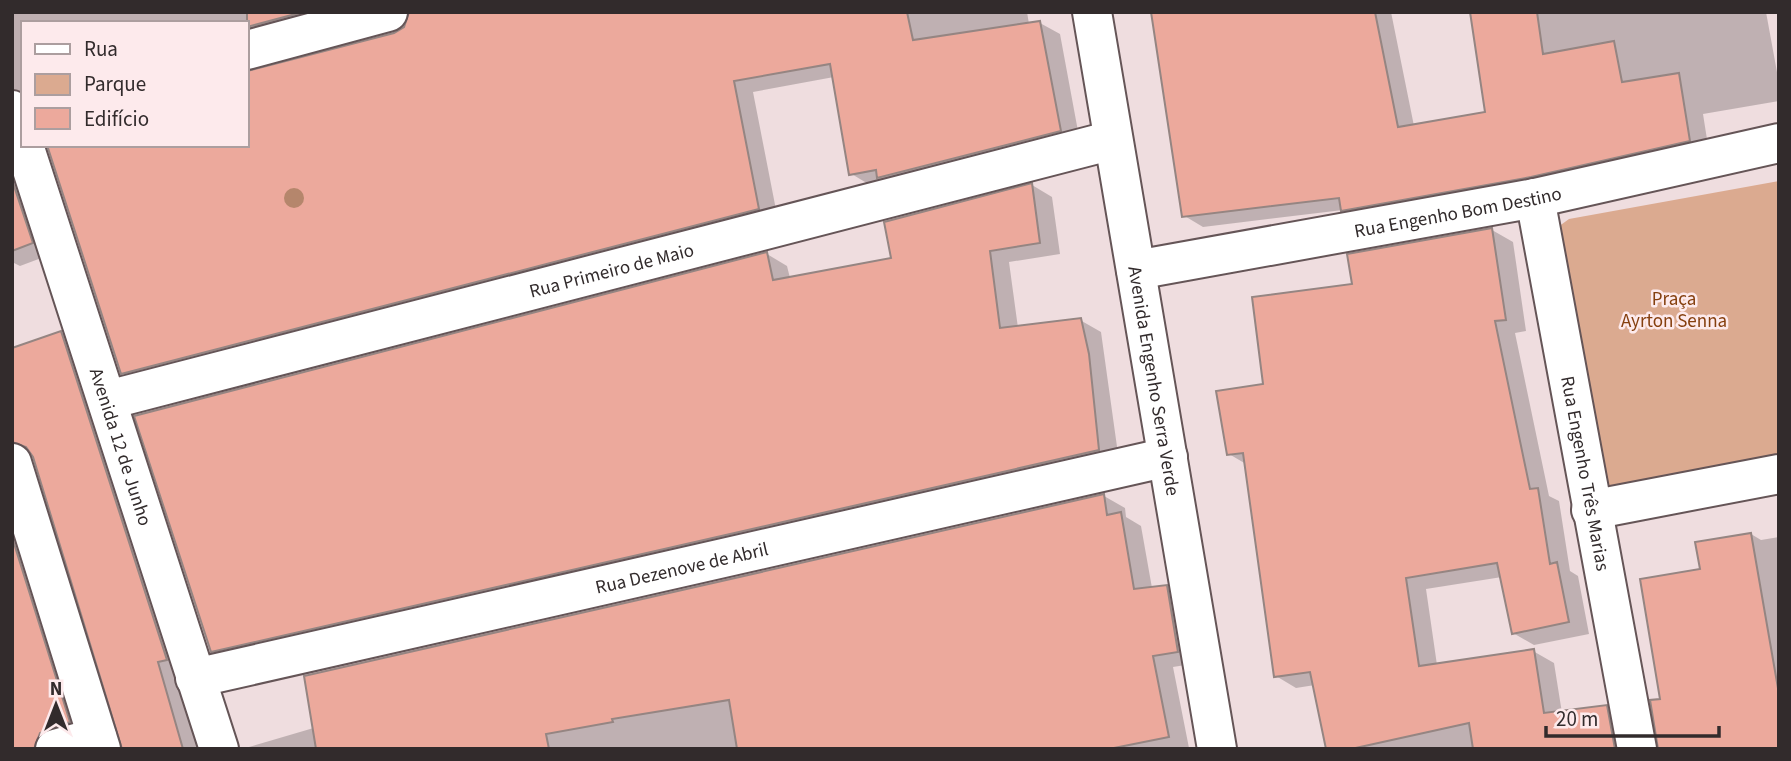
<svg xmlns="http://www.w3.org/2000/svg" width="1791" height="761" font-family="'Source Sans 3',sans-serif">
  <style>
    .green { fill: #dbaa90 }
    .shadow { fill: #0003 }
    .building { fill: #eca99c; stroke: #958582; stroke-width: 2 }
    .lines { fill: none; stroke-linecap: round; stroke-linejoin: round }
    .minor-casing { stroke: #655557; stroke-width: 42 }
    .secondary-casing { stroke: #655557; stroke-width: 42 }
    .minor { stroke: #fff; stroke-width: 38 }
    .secondary { stroke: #fff; stroke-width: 38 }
    .tree { fill: #b5866c }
    .labels { text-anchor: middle; stroke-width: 5; stroke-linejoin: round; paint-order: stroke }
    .street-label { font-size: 19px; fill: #322b2c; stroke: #fdeaec }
    .park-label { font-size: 19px; fill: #853f0e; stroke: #fdeaec }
  </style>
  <rect width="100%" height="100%" fill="#efdddf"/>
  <path class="green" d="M 1779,181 L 1779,459 L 1611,489 L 1606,486 L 1558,227 L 1569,219 Z"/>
  <path class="shadow" d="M 12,12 L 363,12 L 247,54 L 247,23 L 23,23 L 23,102 L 12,113 Z
    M 411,12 L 1027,12 L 1029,24 L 1040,23 L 1060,34 L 1080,142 L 870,185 L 850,173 L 834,77 L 753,92 L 778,220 L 142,384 L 122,373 L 247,145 L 247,70 L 248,73 L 394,35 L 405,28 Z
    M 1152,12 L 1391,12 L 1414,126 L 1487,113 L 1472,12 L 1766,12 L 1779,83 L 1779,101 L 1703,114 L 1709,152 L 1362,221 L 1343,210 L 1203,227 L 1183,215 Z
    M 12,134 L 52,254 L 20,266 L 12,262 Z
    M 1032,185 L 1052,197 L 1060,254 L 1009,262 L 1018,328 L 1080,320 L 1101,332 L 1119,461 L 233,663 L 212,651 L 767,254 L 787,266 L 790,278 L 893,259 Z
    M 1492,230 L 1513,242 L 1526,331 L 1515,333 L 1549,496 L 1559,501 L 1570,571 L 1578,576 L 1589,634 L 1534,645 L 1513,633 L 1502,577 L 1426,589 L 1437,665 L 1533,651 L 1554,663 L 1562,713 L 1606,707 L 1627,719 L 1634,749 L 1328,749 L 1315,685 L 1296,688 L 1276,676 L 1246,464 L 1229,454 L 1354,286 Z
    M 61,333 L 82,345 L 200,749 L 140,749 L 33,453 L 26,453 L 12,468 L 12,349 Z
    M 12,485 L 44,625 L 76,738 L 58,749 L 12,749 Z
    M 1104,496 L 1125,508 L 1126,517 L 1141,526 L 1152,588 L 1167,586 L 1187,598 L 1198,663 L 1173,667 L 1189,748 L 242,749 Z
    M 1751,534 L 1761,540 L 1779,537 L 1779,749 L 1662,700 L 1702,571 Z"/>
  <path class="building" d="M 247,12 L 303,12 L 247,27 Z
    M 409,12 L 907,12 L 913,40 L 1040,21 L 1061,131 L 877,178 L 876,170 L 849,175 L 830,64 L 734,81 L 759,209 L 121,374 L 47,145 L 247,145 L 247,71 L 394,33 L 404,27 Z
    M 1151,12 L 1375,12 L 1398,127 L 1485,112 L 1470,12 L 1537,12 L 1543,54 L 1614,41 L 1622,82 L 1679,73 L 1690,141 L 1531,177 L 1341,211 L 1339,198 L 1182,217 Z
    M 12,180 L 33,243 L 12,251 Z
    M 1032,183 L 1040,243 L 990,251 L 1000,328 L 1081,318 L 1089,354 L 1099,450 L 211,652 L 134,416 L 767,252 L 773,280 L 891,258 L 884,222 Z
    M 1492,228 L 1506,320 L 1495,321 L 1530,489 L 1538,488 L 1550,564 L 1557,562 L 1569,622 L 1512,634 L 1497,563 L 1406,578 L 1419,666 L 1534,649 L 1544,713 L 1607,705 L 1615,749 L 1473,749 L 1469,723 L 1351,749 L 1326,749 L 1310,672 L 1274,677 L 1243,453 L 1227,455 L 1216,391 L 1263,384 L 1252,297 L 1352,284 L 1347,254 Z
    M 61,331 L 167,660 L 158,662 L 183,749 L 122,749 L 33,457 L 26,447 L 12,442 L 12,348 Z
    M 1104,494 L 1107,515 L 1121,512 L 1134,589 L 1167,585 L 1178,652 L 1153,656 L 1169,737 L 1109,749 L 737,749 L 729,700 L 612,719 L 613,722 L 546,734 L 549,749 L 316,749 L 304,676 Z
    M 1751,533 L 1779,694 L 1779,749 L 1658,749 L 1650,700 L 1660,699 L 1640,579 L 1700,569 L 1695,542 Z
    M 12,537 L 70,722 L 40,733 L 34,749 L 12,749 Z"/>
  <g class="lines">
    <g class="minor-casing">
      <g id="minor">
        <path d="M 247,50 L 388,12"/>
        <path d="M 12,110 L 23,142"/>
        <path id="s1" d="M 24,145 L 219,749"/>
        <path id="s2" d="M 1535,198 L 1637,749"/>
        <path id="s3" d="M 1136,270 L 1535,198 L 1779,143"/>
        <path id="s4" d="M 108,400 L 1113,140"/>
        <path d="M 1591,510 L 1779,474"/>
        <path id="s5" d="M 195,678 L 1168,457"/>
        <path d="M 55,749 L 97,737"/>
      </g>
    </g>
    <g class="secondary-casing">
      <g id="secondary">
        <path id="s6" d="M 1092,12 L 1217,749"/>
        <path d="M 12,463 L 101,749"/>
      </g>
    </g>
    <use href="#minor" class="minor"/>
    <use href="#secondary" class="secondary"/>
  </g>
  <circle class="tree" cx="294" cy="198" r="10"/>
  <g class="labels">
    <g class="street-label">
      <text dy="7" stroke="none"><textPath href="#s3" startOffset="327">Rua Engenho Bom Destino</textPath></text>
      <text dy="7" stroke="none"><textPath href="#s4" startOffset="520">Rua Primeiro de Maio</textPath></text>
      <text dy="7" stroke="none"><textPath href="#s6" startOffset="374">Avenida Engenho Serra Verde</textPath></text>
      <text dy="7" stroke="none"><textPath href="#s1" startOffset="317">Avenida 12 de Junho</textPath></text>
      <text dy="7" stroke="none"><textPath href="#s2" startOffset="280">Rua Engenho Três Marias</textPath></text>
      <text dy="7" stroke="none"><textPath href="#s5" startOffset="499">Rua Dezenove de Abril</textPath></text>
    </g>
    <g class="park-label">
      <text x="1674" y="305">Praça<tspan x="1674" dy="22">Ayrton Senna</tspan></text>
    </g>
  </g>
  <rect width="1791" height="761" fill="none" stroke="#322b2c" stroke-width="28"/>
  <rect x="21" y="21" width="228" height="126" fill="#fdeaec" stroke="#ac9e9f" stroke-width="2"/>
  <rect x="35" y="44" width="35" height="10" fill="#ffffff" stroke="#ac9e9f" stroke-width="2"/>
  <text x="84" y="56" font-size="21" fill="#322b2c">Rua</text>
  <rect x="35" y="74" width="35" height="21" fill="#dbaa90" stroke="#ac9e9f" stroke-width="2"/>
  <text x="84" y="91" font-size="21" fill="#322b2c">Parque</text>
  <rect x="35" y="108" width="35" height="21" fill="#eca99c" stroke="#ac9e9f" stroke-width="2"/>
  <text x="84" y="126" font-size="21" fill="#322b2c">Edifício</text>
  <g transform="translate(56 705)" stroke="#fdeaec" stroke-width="5" paint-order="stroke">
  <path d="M0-5L12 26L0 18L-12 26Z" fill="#322b2c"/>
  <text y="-10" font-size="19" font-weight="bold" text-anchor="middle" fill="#322b2c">N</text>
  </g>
  <path d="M1546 726v10h173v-10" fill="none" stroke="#322b2c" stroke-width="3.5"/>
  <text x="1556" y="726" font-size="21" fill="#322b2c" stroke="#fdeaec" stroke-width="5" paint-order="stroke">20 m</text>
</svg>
